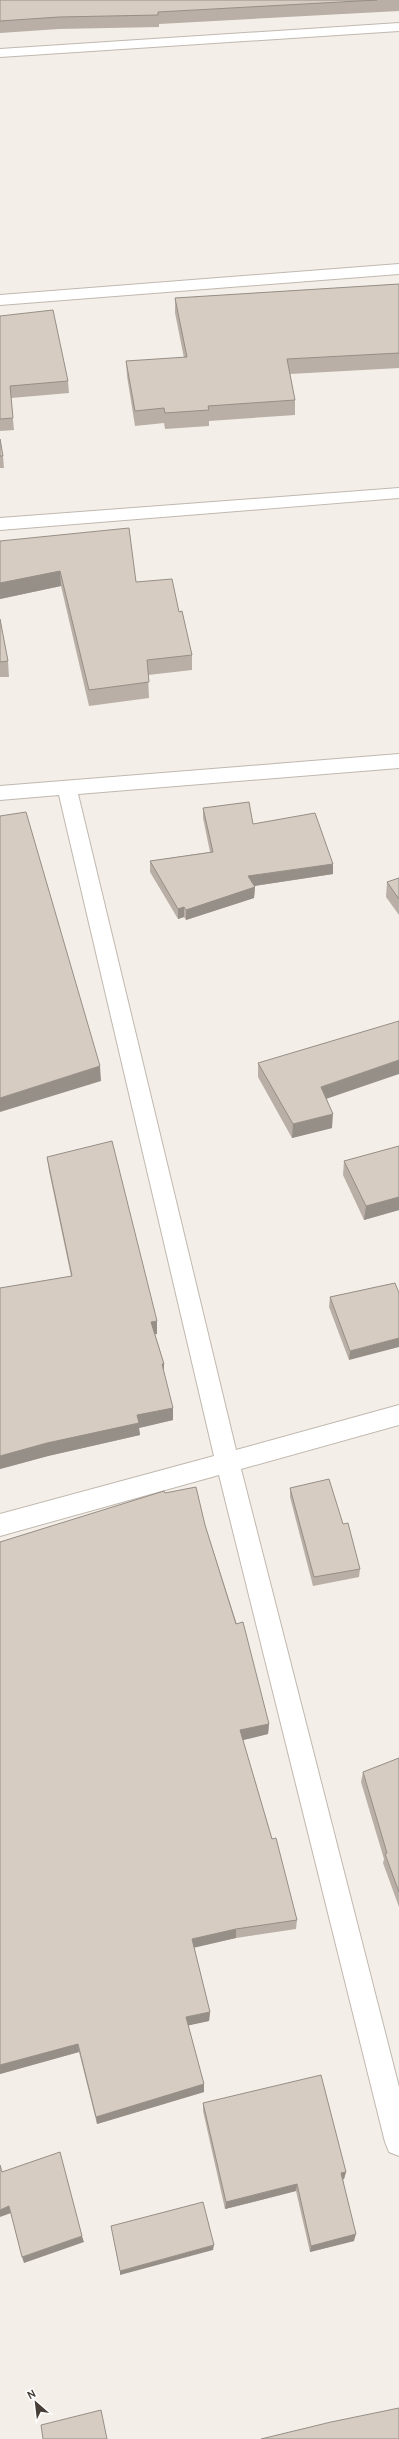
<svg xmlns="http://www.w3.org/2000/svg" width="399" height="2439" font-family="Overpass,sans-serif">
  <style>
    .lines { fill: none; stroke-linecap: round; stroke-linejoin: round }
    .minor-casing { stroke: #c1b8ae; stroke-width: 2 }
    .minor { fill: #fff; fill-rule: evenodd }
    .wall { fill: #b9afa6 }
    .shaded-wall { fill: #968f87 }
    .building { fill: #d7ccc1; stroke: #968f87 }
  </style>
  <rect width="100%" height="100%" fill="#f3eee8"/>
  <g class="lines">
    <g class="minor-casing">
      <path id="minor" d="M 399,23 L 399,31 L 0,57 L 0,49 Z
        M 399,264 L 399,274 L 0,305 L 0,295 Z
        M 399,488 L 399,498 L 0,530 L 0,518 Z
        M 399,754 L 399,768 L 78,794 L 236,1450 L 399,1405 L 399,1425 L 241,1469 L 399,2087 L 399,2156 L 389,2152 L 385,2142 L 219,1475 L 0,1536 L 0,1514 L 214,1456 L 59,795 L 0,800 L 0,786 Z"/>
    </g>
    <use href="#minor" class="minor"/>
  </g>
  <path class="wall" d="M 0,0 L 399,0 L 399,11 L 159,24 L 159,27 L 59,29 L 0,33 Z
    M 399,284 L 399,368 L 290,374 L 295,400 L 295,415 L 209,421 L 209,426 L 165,429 L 164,423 L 135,426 L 127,376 L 126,361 L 184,358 L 175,313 L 175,298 Z
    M 0,316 L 68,381 L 69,393 L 11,398 L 14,430 L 0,431 Z
    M 0,439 L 3,456 L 4,468 L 0,468 Z
    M 0,541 L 136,582 L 179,612 L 192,655 L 192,670 L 148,675 L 149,698 L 89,706 L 61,586 L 0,599 Z
    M 0,619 L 8,661 L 9,677 L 0,677 Z
    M 203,808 L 253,824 L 333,864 L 333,874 L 254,886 L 255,887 L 254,898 L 186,920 L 184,917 L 178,919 L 150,872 L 150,861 L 210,852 L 203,818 Z
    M 399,878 L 399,915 L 386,897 L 387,882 Z
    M 258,1063 L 327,1099 L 332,1128 L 292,1138 L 258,1077 Z
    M 399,1146 L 399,1210 L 364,1220 L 343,1175 L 344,1161 Z
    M 47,1157 L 157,1334 L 155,1334 L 164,1364 L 164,1372 L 173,1420 L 139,1428 L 140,1435 L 48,1456 L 0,1469 L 0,1288 L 71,1276 L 49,1171 Z
    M 395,1283 L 349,1360 L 329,1307 L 330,1297 Z
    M 290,1488 L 343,1524 L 360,1569 L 359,1577 L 313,1586 L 290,1497 Z
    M 165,1493 L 205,1525 L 269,1724 L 268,1734 L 243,1740 L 272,1839 L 297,1920 L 296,1929 L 236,1938 L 194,1947 L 210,2012 L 209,2021 L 188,2025 L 204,2084 L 204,2092 L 97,2124 L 79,2052 L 0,2074 L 0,1542 Z
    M 399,1758 L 399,1907 L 383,1863 L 384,1859 L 361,1782 L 363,1772 Z
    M 203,2103 L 346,2172 L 344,2179 L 343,2179 L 354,2241 L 310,2252 L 296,2191 L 225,2209 L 203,2111 Z"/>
  <path class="shaded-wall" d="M 60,571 L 61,586 L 0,599 L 0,583 Z
    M 333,864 L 333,874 L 248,887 L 248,876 Z
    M 255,887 L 254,898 L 186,920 L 186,910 Z
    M 184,907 L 184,917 L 178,919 L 178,909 Z
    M 399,1060 L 399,1074 L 320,1101 L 321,1087 Z
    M 100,1066 L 101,1081 L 0,1112 L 0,1098 Z
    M 333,1114 L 332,1128 L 292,1138 L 293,1124 Z
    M 399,1197 L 399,1210 L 364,1220 L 366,1206 Z
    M 157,1321 L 157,1334 L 151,1335 L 151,1322 Z
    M 399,1338 L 399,1347 L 349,1360 L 350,1351 Z
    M 162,1364 L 164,1364 L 164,1377 Z
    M 173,1408 L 173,1420 L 139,1428 L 140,1435 L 48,1456 L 0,1469 L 0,1456 L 137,1415 Z
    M 269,1724 L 268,1734 L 239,1741 L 240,1730 Z
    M 236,1929 L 236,1938 L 193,1948 L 192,1939 Z
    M 210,2012 L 209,2021 L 186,2026 L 186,2017 Z
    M 78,2044 L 79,2052 L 0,2074 L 0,2065 Z
    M 204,2084 L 204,2092 L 97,2124 L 96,2117 Z
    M 346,2172 L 344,2179 L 339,2180 L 341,2173 Z
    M 297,2184 L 296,2191 L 225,2209 L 226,2202 Z
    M 9,2206 L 11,2213 L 0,2217 L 0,2210 Z
    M 356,2234 L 354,2241 L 310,2252 L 311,2246 Z
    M 82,2236 L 84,2242 L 24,2263 L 22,2257 Z
    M 214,2245 L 213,2250 L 120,2275 L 120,2271 Z"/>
  <path class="building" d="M 0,0 L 377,0 L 158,12 L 158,15 L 59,17 L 0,21 Z
    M 399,284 L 399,353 L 287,359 L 295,400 L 208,406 L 209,410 L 165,413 L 164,408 L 135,411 L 126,361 L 187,357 L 175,298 Z
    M 53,310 L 68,381 L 10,386 L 13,418 L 0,419 L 0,316 Z
    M 0,439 L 3,456 L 0,456 Z
    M 129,528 L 136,582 L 172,579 L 179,612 L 182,611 L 192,655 L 147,660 L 149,682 L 89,690 L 60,571 L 0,583 L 0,541 Z
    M 0,619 L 8,661 L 0,662 Z
    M 249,802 L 253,824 L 315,813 L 333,864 L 248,876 L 255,887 L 186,910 L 184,907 L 178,909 L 150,861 L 213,852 L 203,808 Z
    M 26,812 L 100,1066 L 0,1098 L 0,816 Z
    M 399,878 L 399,899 L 387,882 Z
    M 399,1021 L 399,1060 L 321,1087 L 333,1114 L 293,1124 L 258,1063 Z
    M 112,1141 L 157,1321 L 151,1322 L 164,1364 L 162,1364 L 173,1408 L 137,1415 L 139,1423 L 47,1443 L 0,1456 L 0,1288 L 72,1276 L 47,1157 Z
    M 399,1146 L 399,1197 L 366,1206 L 344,1161 Z
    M 395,1283 L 399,1293 L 399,1338 L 350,1351 L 330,1297 Z
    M 329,1479 L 343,1524 L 348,1523 L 360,1569 L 314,1577 L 290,1488 Z
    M 196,1487 L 205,1525 L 236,1624 L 243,1622 L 269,1724 L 240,1730 L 272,1839 L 276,1838 L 297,1920 L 236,1929 L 192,1939 L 210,2012 L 186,2017 L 204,2084 L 96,2117 L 78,2044 L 0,2065 L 0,1542 L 164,1491 L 165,1493 Z
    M 399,1758 L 399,1892 L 385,1854 L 387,1853 L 363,1772 Z
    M 321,2075 L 346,2172 L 341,2173 L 356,2234 L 311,2246 L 297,2184 L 226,2202 L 203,2103 Z
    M 60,2152 L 82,2236 L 22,2257 L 9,2206 L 0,2210 L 0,2165 L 2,2172 Z
    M 203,2202 L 214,2245 L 120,2271 L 111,2226 Z
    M 399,2408 L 399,2439 L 261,2439 L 331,2422 Z
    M 101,2410 L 107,2439 L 43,2439 L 41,2425 Z"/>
  <g transform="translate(36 2403) rotate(332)" stroke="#ffffff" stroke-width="3" paint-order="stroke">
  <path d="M0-3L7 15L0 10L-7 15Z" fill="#463e37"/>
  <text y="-6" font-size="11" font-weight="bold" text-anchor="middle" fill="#463e37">N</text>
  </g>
</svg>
